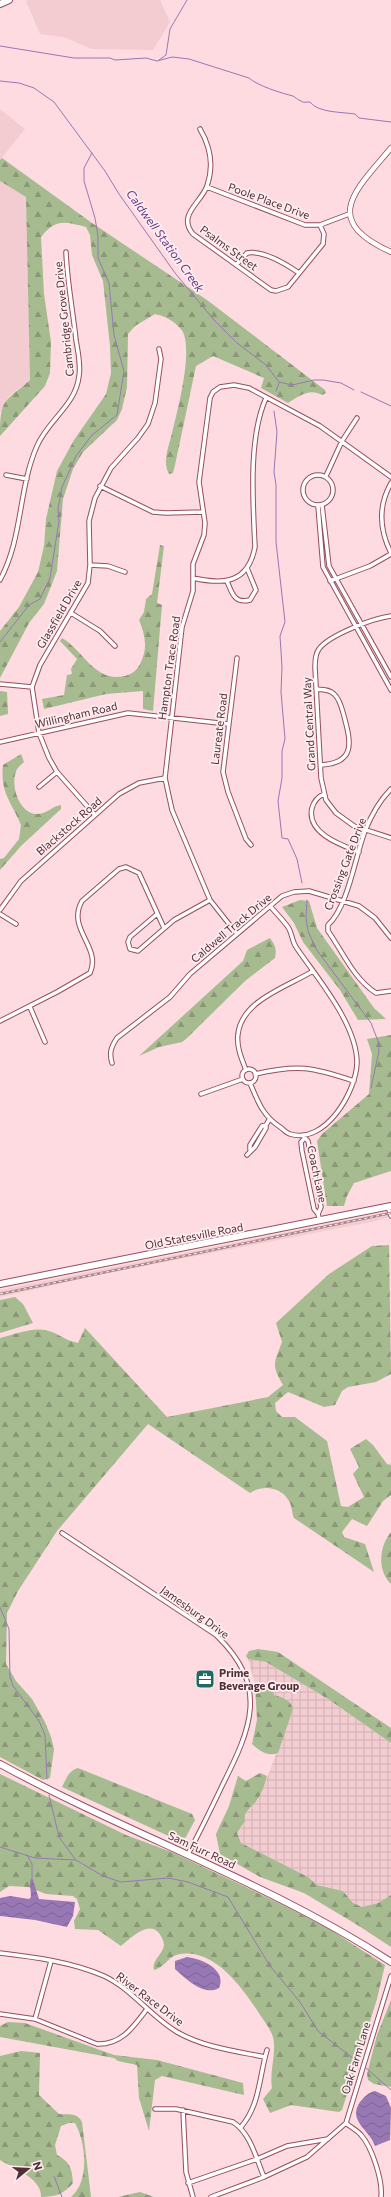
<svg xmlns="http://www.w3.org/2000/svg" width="391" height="2197" font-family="Commissioner,sans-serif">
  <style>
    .built { fill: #f2ccd1 }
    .industrial { fill: url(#industrial-grid) }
    .forest { fill: url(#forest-firs) }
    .water { fill: url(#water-waves) }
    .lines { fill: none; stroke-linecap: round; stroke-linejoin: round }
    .stream { stroke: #9878b4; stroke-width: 1 }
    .minor-casing { stroke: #964f5d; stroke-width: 5.5 }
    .tertiary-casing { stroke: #964f5d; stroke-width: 6 }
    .primary-casing { stroke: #964f5d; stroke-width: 8 }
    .minor { stroke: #fff; stroke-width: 3.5 }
    .tertiary { stroke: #fff; stroke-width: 4.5 }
    .primary { stroke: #fff; stroke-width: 6 }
    .rail-casing { stroke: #a7868c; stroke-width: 2.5 }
    .rail { stroke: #ffedf0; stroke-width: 1; stroke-dasharray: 3; stroke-linecap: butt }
    .labels { text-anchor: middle; stroke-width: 3.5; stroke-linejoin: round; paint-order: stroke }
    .street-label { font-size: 11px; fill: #503036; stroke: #ffedf0 }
    .poi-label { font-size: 11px; font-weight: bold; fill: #503036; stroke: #ffedf0; text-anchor: start }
    .water-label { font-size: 12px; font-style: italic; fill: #653a85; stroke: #ffedf0 }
  </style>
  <defs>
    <pattern id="industrial-grid" width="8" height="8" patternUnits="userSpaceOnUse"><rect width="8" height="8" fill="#f2ccd1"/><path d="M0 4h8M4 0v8" fill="none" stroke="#d1b0b4"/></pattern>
    <pattern id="forest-firs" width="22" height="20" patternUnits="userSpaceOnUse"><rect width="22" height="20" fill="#a6bb90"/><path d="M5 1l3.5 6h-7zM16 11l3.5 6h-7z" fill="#8a9876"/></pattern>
    <pattern id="water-waves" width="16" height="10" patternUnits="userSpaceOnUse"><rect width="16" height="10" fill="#9878b4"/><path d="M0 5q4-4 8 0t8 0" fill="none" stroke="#7e6393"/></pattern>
  </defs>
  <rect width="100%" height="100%" fill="#fddbe0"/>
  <path class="built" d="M 29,0 L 160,0 L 170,22 L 153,50 L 92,49 L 63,37 L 40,34 L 26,1 Z
    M 0,109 L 25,129 L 0,160 Z
    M 0,181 L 26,197 L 30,380 L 9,396 L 0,413 Z
    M 388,1212 L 389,1217 L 376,1221 L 108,1273 L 0,1297 L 0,1290 L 5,1289 Z"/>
  <path class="industrial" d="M 248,1659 L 266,1662 L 328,1699 L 391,1743 L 391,1895 L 378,1903 L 363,1907 L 353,1903 L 343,1891 L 317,1885 L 308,1877 L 241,1843 L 238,1839 L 237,1833 L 243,1825 L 246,1811 L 257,1801 L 264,1786 L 293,1709 L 286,1698 L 274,1695 L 272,1684 L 255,1684 Z"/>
  <path class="forest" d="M 2,158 L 92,223 L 207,300 L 325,390 L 326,393 L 322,395 C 310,388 299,396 288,403 L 261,388 L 264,378 L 213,356 L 196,366 L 175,465 L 173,473 L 169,474 C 162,462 169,446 172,433 C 177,412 195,346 181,329 C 174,321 165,316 155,314 L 135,326 L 128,334 L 127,387 L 122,409 L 117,420 L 83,452 L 73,469 L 63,499 L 57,571 L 44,604 L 29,623 L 0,678 L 0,631 L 19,607 L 38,572 L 44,546 L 46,519 L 57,471 L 74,440 L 106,394 L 111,373 L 110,346 L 103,281 L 92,255 L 90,235 L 86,227 C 65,222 56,218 41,237 L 44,294 L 51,342 L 50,373 L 45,386 L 0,436 C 0,398 4,403 30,380 L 26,197 L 0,181 L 0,160 Z
    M 160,545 L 164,546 L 157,603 L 162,605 L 153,711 L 143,709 L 143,691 L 106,694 L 44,709 L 42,699 L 64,695 L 67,675 L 72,674 L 71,669 L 77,659 L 60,641 L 62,638 C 84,651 95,683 125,676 C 133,674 138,669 141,662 C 148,648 145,634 139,620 L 144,612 L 146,599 L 152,594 Z
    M 0,691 L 7,692 L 8,714 L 0,716 Z
    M 21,754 L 24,762 C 22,764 19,766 17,769 C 10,782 17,811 35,814 C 46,815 52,806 61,805 L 61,809 L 21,846 L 0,870 L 0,859 L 4,858 L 19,839 L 21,825 C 11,801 0,793 3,765 Z
    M 300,900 L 309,901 L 317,928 L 374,1008 L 386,1019 L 358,1020 L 340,990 L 303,942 L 294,923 L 282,907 Z
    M 270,938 C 275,945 277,949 275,958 L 245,981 L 186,1039 L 182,1042 L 159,1047 L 139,1056 L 243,961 L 247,950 Z
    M 391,1035 L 391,1171 L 354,1183 L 347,1196 L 344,1206 L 327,1206 L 317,1141 L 322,1134 L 369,1094 L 372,1054 L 367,1039 Z
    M 389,1245 L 391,1374 L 376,1382 L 348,1387 L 342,1391 L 335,1405 L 324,1407 L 288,1392 L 275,1403 L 276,1411 L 282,1417 L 295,1417 L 327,1441 L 341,1506 L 348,1507 L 364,1497 L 353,1474 L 359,1467 L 350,1449 L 366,1439 L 373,1445 L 387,1464 L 391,1465 L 391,1495 L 383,1501 L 367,1526 L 352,1519 L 342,1532 L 344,1537 L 365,1544 L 374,1572 L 294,1518 C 292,1514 292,1507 290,1503 C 283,1487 263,1484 250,1493 L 148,1424 L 57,1531 L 18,1591 L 7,1613 L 6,1664 L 16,1681 L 32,1699 L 45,1722 L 51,1737 L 54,1749 L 50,1778 L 43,1780 L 0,1757 L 0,1338 C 17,1334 35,1325 52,1332 C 62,1336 67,1341 78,1343 L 85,1328 L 167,1417 L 268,1397 L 283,1385 C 271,1364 274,1364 282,1342 L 276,1323 L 329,1274 L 372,1246 Z
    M 15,1297 L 23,1304 L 33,1323 L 0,1333 L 0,1300 Z
    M 391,1532 L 391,1584 C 377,1570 379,1547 391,1532 Z
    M 258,1649 L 278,1652 L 391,1728 L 391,1743 L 328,1699 L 266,1662 L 248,1659 L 246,1656 L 249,1651 Z
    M 255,1684 L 272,1684 L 274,1695 C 284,1698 290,1699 293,1709 L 278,1753 C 267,1757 260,1751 252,1744 L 257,1720 Z
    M 78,1768 L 192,1814 L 195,1820 L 186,1837 L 181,1840 L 175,1839 L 62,1787 C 66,1779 69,1770 78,1768 Z
    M 260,1773 L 267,1776 C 265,1784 262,1793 257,1800 C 252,1808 243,1810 245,1821 L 237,1833 L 241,1843 L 308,1877 L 317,1885 L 343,1891 L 353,1903 L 362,1907 L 378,1903 L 391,1895 L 391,1947 L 359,1926 L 304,1893 L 260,1877 L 220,1854 L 216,1834 L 229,1806 L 238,1776 L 246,1781 Z
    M 0,1774 L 126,1835 L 174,1853 L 281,1904 L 329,1929 L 385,1965 L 377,1999 L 342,2110 L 339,2112 L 291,2105 L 270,2113 L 263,2099 L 272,2088 C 269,2070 277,2054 273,2037 C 270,2028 264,2021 259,2013 C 242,1988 213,1945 176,1955 C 168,1958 163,1968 154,1970 C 151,1961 163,1954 164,1945 C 164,1941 161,1936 159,1933 C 148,1920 130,1939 121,1946 L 98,1930 L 75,1929 L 74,1921 L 80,1909 L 77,1899 L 73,1896 L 46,1894 L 28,1887 L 9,1886 L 0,1892 Z
    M 391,2000 L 391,2087 L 374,2084 L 368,2080 L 367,2074 L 377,2035 Z
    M 8,2022 L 25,2023 L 114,2055 L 157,2060 L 243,2083 L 244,2095 L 162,2076 L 155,2080 L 149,2131 L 139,2098 L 137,2065 L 118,2061 L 114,2058 L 0,2037 L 0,2026 Z
    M 21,2051 L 40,2053 L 39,2095 L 59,2114 C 69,2115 77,2112 82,2122 L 91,2197 L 71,2197 C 90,2181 86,2143 75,2123 L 69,2123 L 61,2126 L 55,2145 L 57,2155 C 70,2162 72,2168 73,2183 C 64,2194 55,2197 41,2197 C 42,2178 14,2169 0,2160 L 0,2056 Z
    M 140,2192 L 154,2197 L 118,2197 Z"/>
  <path class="water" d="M 32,1877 L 39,1899 L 75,1902 L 73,1916 L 67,1927 L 35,1920 L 0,1916 L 0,1898 L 10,1896 L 29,1899 L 31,1897 L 30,1882 Z
    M 187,1957 C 203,1959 227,1970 219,1988 C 204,1997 185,1978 175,1969 L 175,1961 Z
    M 375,2091 L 386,2096 L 391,2108 L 390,2140 L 375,2146 C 370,2130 347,2121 360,2102 C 364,2097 369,2092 375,2091 Z"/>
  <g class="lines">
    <path class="stream" d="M 0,46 L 74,58 L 110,58 L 115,60 L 146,58 L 157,61 L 172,57 L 189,59 L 249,78 C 258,86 281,93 293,96 C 295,97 298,100 301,101 C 303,103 307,102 310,102 C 318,113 343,112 355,114 L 359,118 L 391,122
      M 159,60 L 166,55 L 170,29 L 187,0
      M 0,81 L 19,83 L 34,88 L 54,102 L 105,171 L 119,194 L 175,273 L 214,320 L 237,343 L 266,365 L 279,382 L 292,385 L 314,380 L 323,380 L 341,383 L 354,390
      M 276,391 L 279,383
      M 361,392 L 391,406
      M 274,411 L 277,432 L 274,472 L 276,485 L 276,542 L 285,622 L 280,636 L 282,667 L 281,692 L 285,739 L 282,751 L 282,778 L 278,801 L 282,838 L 288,839 L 297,859 L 302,883
      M 0,642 L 29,605 L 40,599 L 50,578 L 59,521 L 58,509 L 62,487 L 76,456 L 92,435 L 117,415 L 124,371 L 114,335 L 109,283 L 98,258 L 98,236 L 95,218 L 84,181 L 84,168 L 92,153
      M 307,900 L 306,918 L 308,931 L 316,949 L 371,1023 L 378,1041 L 379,1051 L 371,1088
      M 0,1607 L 9,1629 L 10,1677 L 13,1686 L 39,1721 L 45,1735 L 47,1779
      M 49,1795 L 59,1837 L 75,1859
      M 0,1847 L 35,1858 L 76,1860 L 103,1876 L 121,1882 L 168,1878 L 188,1882 L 228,1897 L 270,1966 L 300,2002 L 318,2031 L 359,2063
      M 27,1855 L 32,1864 L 32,1877
      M 365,2067 L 391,2090
      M 54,2176 L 62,2197"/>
    <g class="minor-casing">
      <path id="minor" d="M 200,129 C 210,146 214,166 207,186 C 201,203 177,215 193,234 L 271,290 L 276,291 L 288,287 L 323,244 L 324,234 L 320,225
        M 207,187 L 305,225 L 320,225 L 349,214
        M 236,265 L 247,253 C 263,250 286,264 299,273
        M 6,475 L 27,479
        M303 490a15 15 0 1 1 30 0a15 15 0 1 1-30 0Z
        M 326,476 L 342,441 L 357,418
        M 391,483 C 378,506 379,529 391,553
        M 100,486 L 153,512 L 166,513 L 203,512
        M 322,505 L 329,566 L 391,677
        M 318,506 L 323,567 L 391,690
        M 90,565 L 108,566 L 125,572
        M 193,578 C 224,585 248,583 255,547 C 253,503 248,438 266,398
        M 0,580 C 23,538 18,489 37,446 C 48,420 76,405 79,376 C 81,365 78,352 76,340 C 73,311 67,281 66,252
        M 227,581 C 232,594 235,604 250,600 L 256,590 L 247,568
        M 330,581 L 370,566 L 391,554
        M 71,613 L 100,631 L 115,646
        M 391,616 C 374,618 329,635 319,649 C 315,654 315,661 315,667 L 321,778 L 326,800 L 336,813 L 354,826 L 391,838
        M 237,658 L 223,772 L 228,792 L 246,839 L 251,845
        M 0,684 L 32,687
        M 316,689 C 323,690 329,689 334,694 C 340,699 342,709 344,716 C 351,742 356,763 321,765
        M 0,742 L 128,713 L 228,724
        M 39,787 L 57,772
        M 391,789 C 380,800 371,816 365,831 C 355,857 348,907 328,925 L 328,931 C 343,952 353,978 376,993 L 391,991
        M 324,794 C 317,797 314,801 312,808 C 306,833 341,845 359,852
        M 95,815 L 57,772 L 49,758 L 39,733 L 32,687 L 40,665 L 88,583 L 90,565 L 89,521 L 95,498 L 111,468 L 138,438 L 148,424 L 155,403 L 161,359 L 159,349
        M 0,910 L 21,881 L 119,794 L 139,783 L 165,778
        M 0,914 L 16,924
        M 157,914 L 130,937 L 128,942 L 130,949 L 138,951 L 174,920 L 210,900
        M 237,934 L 210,900 L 172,810 L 165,778 L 182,627 L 193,591 L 193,564 L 204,535 L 205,523 L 199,482 L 210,398 L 213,392 L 220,387 L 234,385 L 249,388 L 320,426 L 391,477
        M 30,1007 L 45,1042
        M 0,1021 L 57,992 L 90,973 C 102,947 66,929 82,901 L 119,869 L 126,867 L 139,873 L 164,928
        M 112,1063 C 109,1053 111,1047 117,1038 L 170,997 L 190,974 L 282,896 L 294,892 L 309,891 L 359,906 L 375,918 L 391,938
        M242 1076a7 7 0 1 1 14 0a7 7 0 1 1-14 0Z
        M 246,1070 C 242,1060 236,1046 238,1034 C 242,1000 287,987 313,971
        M 255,1074 C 298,1064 312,1067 354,1081
        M 250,1083 C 258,1102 263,1116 280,1127 C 283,1129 286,1133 290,1134 C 325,1145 356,1092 357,1063 C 357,1024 317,978 296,947 C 292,941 292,933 288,927 C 283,920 276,913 270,906
        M 201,1094 L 243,1079
        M 304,1137 L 308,1141 L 321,1207 L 318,1214
        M 304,1139 L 301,1142 L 302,1151 L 314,1209 L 318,1214 L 320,1221
        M 250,1150 L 250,1145 L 262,1126 L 266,1125 L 269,1120
        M 247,1155 L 255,1147 L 266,1128 L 266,1125
        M 388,1207 L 391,1216
        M 62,1533 L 216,1635 C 270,1687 251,1728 222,1786 C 211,1809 200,1832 188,1854
        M 0,1953 C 34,1957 72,1962 104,1976 C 132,1989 151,2017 177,2032 C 203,2047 235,2051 265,2057
        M 0,2014 L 35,2019 L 97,2044 C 122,2045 134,2026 147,2009
        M 35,2019 L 51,1961
        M 155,2109 L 176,2109 L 233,2122 C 251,2134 256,2158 264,2177
        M 183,2110 L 186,2172 L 193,2197
        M 346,2123 C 350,2127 357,2130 361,2135 C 372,2147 383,2181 381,2197
        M 241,2127 C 260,2105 259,2077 267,2050
        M 188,2183 L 257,2159 L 287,2146 L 328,2139
        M 211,2197 L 264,2177 L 307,2157 L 346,2123 L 391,1976"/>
    </g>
    <g class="tertiary-casing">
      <path id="tertiary" d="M 391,148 C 354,192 321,220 391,252"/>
    </g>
    <g class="primary-casing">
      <path id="primary" d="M 0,4 L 9,0
        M 0,1284 L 391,1206
        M 0,1764 C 128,1834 268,1882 391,1962"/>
    </g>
    <use href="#minor" class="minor"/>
    <use href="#tertiary" class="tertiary"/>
    <use href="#primary" class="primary"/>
    <g class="rail-casing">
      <path id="rail" d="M 0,1294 L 391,1213"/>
    </g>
    <use href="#rail" class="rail"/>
  </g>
  <defs>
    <g id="office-square" transform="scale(1)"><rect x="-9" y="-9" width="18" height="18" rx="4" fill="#1f6a65" stroke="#ffedf0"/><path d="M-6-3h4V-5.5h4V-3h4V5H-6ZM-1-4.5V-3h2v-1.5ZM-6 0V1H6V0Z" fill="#fff"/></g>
  </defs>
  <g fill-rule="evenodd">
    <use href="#office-square" x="205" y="1679"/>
  </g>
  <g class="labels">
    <g class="street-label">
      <text transform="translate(269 201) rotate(20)" y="4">Poole Place Drive</text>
      <text transform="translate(229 248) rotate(36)" y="4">Psalms Street</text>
      <text transform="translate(64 319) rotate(-96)" y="4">Cambridge Grove Drive</text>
      <text transform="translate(59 614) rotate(-60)" y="4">Glassfield Drive</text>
      <text transform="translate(169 668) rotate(-82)" y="4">Hampton Trace Road</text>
      <text transform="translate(76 715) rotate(-13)" y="4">Willingham Road</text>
      <text transform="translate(309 724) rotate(-93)" y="4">Grand Central Way</text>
      <text transform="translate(219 729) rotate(-83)" y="4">Laureate Road</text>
      <text transform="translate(69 826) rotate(-41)" y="4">Blackstock Road</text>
      <text transform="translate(345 864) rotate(-69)" y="4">Crossing Gate Drive</text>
      <text transform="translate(231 928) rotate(-40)" y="4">Caldwell Track Drive</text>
      <text transform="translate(317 1174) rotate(78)" y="4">Coach Lane</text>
      <text transform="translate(194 1236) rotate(-11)" y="4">Old Statesville Road</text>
      <text transform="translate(195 1612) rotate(36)" y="4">Jamesburg Drive</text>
      <text transform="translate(202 1850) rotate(25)" y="4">Sam Furr Road</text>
      <text transform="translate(150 1999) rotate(37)" y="4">River Race Drive</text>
      <text transform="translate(356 2058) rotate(-73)" y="4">Oak Farm Lane</text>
    </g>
    <g class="poi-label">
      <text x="219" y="1677">Prime<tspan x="219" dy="13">Beverage Group</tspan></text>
    </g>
    <g class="water-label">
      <text transform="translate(165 241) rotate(54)" y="4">Caldwell Station Creek</text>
    </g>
  </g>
  <g transform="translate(28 2169) rotate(72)" stroke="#ffedf0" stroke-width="3" paint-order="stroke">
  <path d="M0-3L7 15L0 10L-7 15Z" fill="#503036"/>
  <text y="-6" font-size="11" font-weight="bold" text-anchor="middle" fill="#503036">N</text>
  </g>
</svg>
